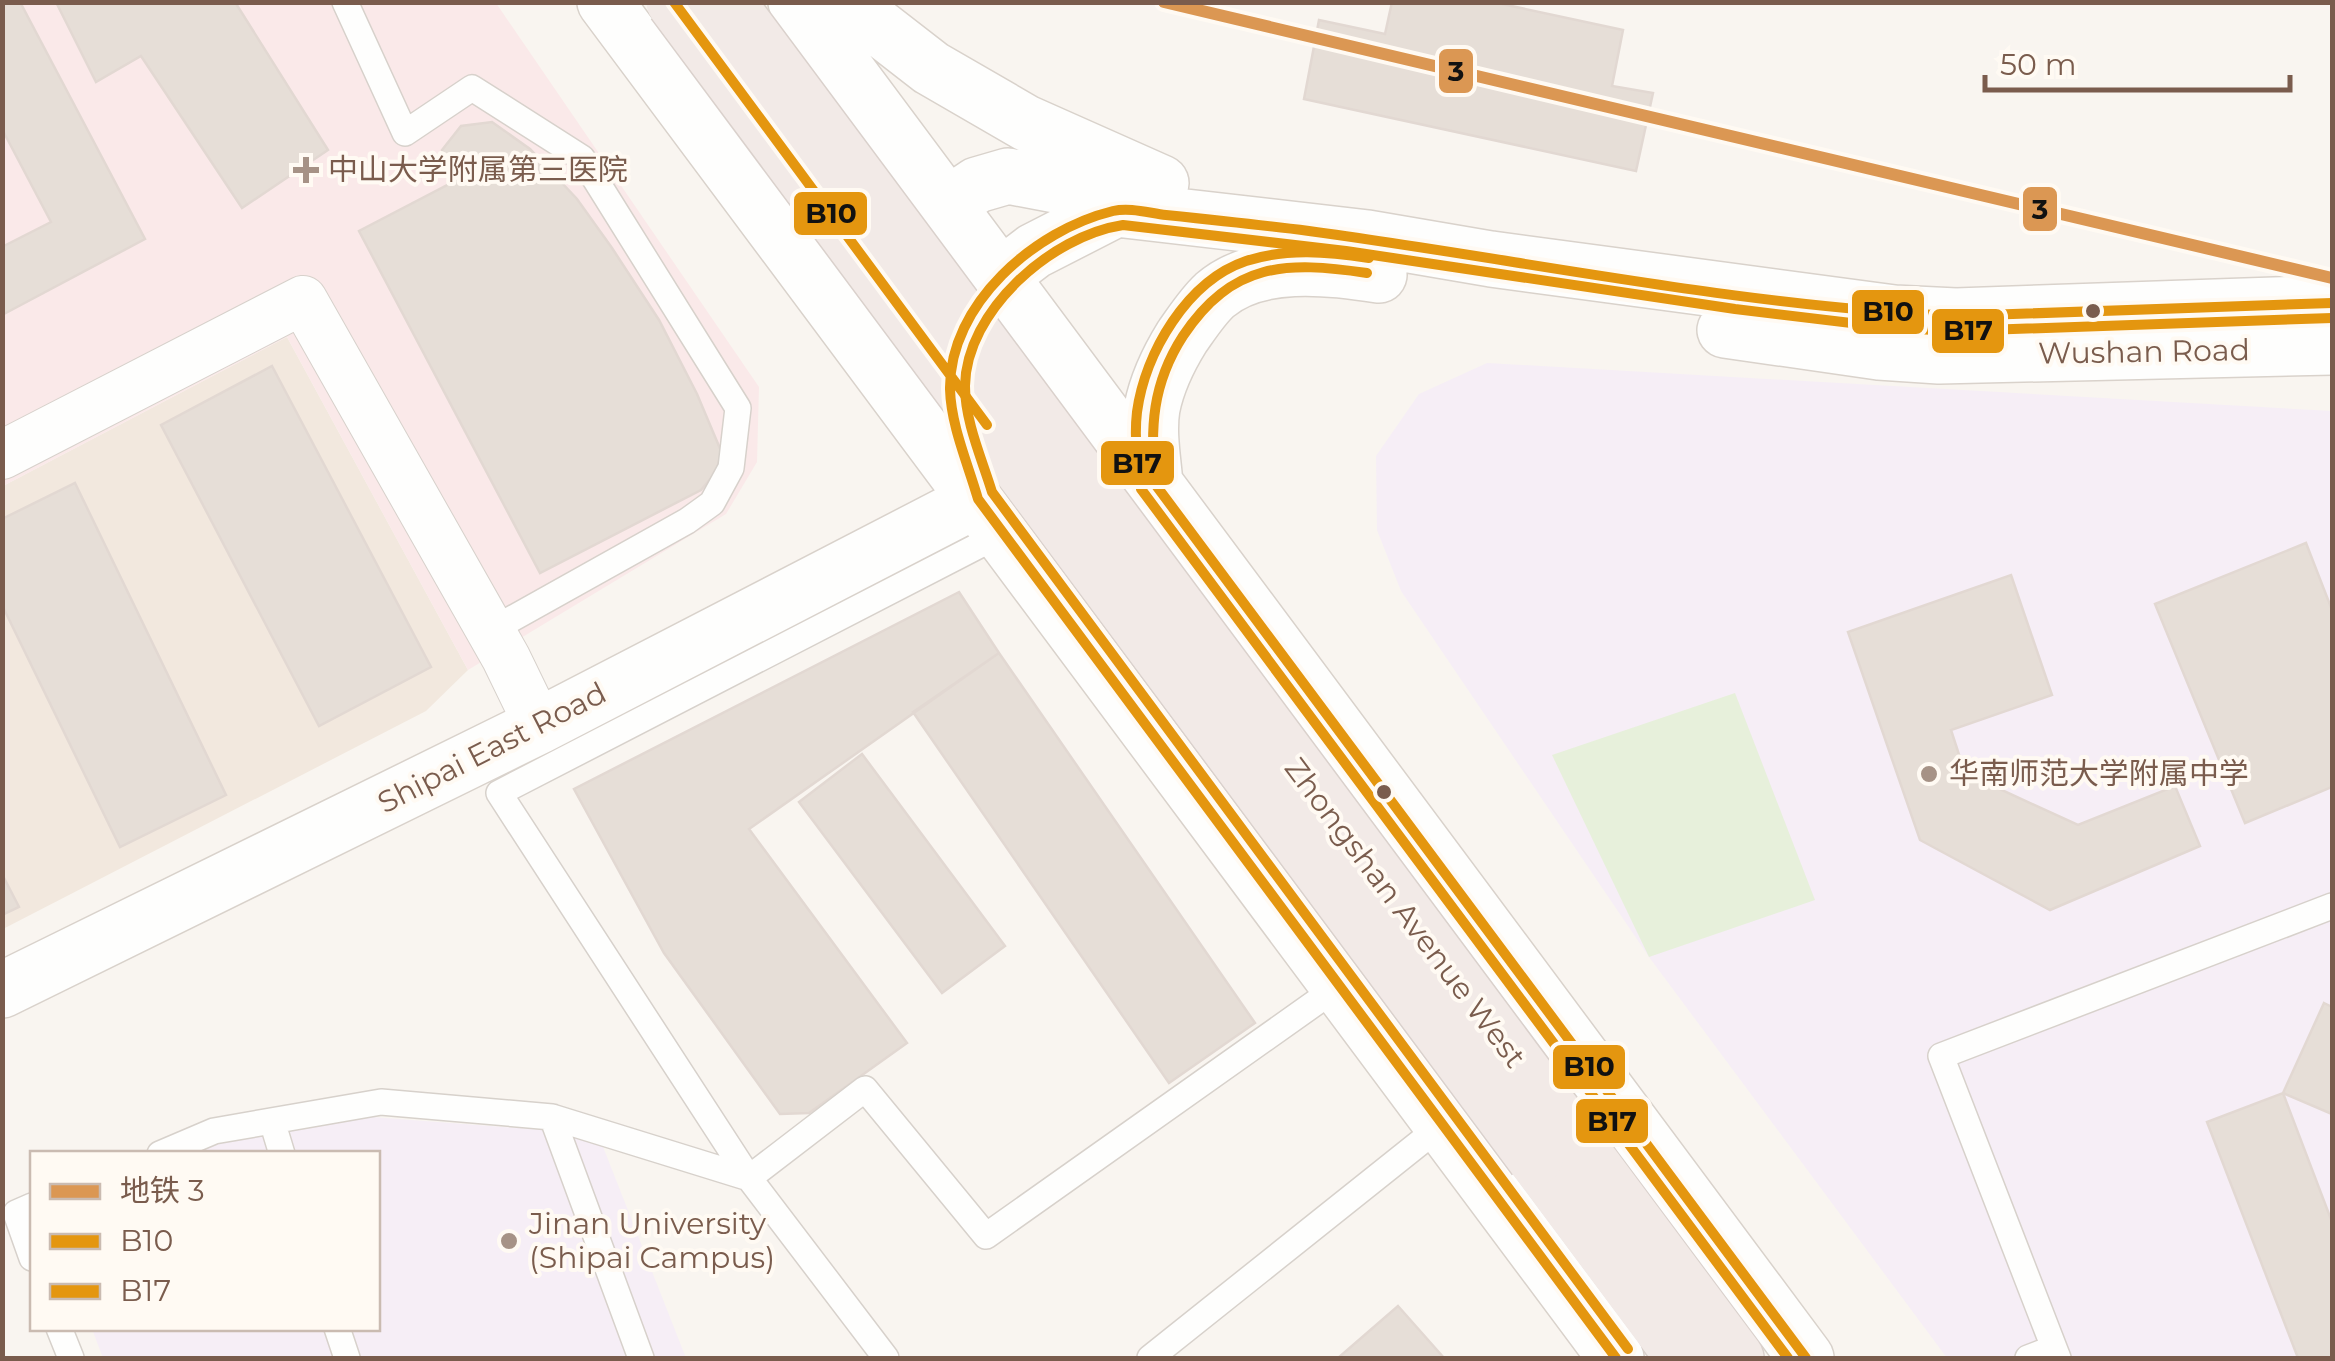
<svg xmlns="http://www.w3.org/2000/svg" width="2335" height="1361" font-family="Montserrat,'Noto Sans SC',sans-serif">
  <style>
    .residential { fill: #f2e8de }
    .education { fill: #f6eef6 }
    .medical { fill: #fae9e9 }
    .green { fill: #e7f0db }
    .building { fill: #e6ded7; stroke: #e2d8d2; stroke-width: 2.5 }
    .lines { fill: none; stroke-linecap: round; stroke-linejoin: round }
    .lane-casing { stroke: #d7d1cb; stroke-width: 28 }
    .street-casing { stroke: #d7d1cb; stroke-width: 50 }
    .secondary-casing { stroke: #d9d2cb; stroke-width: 58 }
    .highway-casing { stroke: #dad1cc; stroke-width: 58 }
    .lane { stroke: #fefefd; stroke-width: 25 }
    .street { stroke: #fefefd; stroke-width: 48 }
    .secondary { stroke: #fefefd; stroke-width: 55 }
    .highway { stroke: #f2eae7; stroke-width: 55 }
    .highway-bridge-casing { stroke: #dad1cc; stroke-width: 58; stroke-linecap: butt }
    .highway-bridge { stroke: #f2eae7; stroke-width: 55 }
    .bus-1-casing { stroke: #fffaf3; stroke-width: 18 }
    .bus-2-casing { stroke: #fffaf3; stroke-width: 18 }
    .bus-1 { stroke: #e4960f; stroke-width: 10 }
    .bus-2 { stroke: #e4960f; stroke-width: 10 }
    .metro-1-casing { stroke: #fffaf3; stroke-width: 20 }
    .metro-1 { stroke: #db9753; stroke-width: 12 }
    .poi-dot { fill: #a69286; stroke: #fffaf3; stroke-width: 4 }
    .bus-dot { fill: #7a5c4d; stroke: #fffaf3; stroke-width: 4 }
    .labels { text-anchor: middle; stroke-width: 8; stroke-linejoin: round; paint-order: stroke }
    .poi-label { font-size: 30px; fill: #7a5c4d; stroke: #fffaf3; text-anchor: start }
    .street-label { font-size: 30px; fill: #7a5c4d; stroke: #fffaf3 }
    .line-badge { stroke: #fffaf3; stroke-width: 4 }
    .pale-badge-label { font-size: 28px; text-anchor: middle; font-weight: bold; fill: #111 }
  </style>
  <rect width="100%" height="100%" fill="#f9f5f0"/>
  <path class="residential" d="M 287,337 L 468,670 L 426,711 L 3,929 L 3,486 Z"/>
  <path class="education" d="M 1487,363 L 2332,411 L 2332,1358 L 1947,1358 L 1649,957 L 1401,591 L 1377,530 L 1376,456 L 1419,394 Z
    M 372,1117 L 598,1134 L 686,1358 L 103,1358 L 92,1329 L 378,1328 L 378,1154 L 177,1153 L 238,1132 Z"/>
  <path class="medical" d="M 3,3 L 496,3 L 759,387 L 757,462 L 726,514 L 468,670 L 287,337 L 3,486 Z"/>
  <path class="green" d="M 1735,693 L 1815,900 L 1649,957 L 1552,755 Z"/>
  <path class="building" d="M 2,2 L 20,2 L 145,239 L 2,315 L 2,247 L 51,222 L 2,129 Z
    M 56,2 L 235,2 L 328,150 L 242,208 L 141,56 L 96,82 Z
    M 1392,2 L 1493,2 L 1623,30 L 1612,86 L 1653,93 L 1636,171 L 1304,99 L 1319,20 L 1385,34 Z
    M 492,122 L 530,149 L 577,199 L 612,248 L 659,320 L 697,394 L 721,451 L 717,471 L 701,490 L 540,573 L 359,231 L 449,184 L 442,150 L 461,126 Z
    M 272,366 L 431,667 L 319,726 L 161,425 Z
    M 75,483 L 226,795 L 120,847 L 2,605 L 2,519 Z
    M 2306,543 L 2332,610 L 2332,787 L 2245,823 L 2155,604 Z
    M 2011,575 L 2052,695 L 1951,730 L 1965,773 L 2078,825 L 2175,786 L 2200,846 L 2050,910 L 1920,840 L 1848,632 Z
    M 959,592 L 999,653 L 749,829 L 907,1043 L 809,1113 L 780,1114 L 664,953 L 574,789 Z
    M 999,653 L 1255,1023 L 1169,1083 L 913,712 Z
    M 862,754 L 1005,946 L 942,993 L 799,802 Z
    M 2,874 L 19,907 L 2,915 Z
    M 2324,1003 L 2332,1007 L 2332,1114 L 2283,1093 Z
    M 2283,1093 L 2332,1222 L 2332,1358 L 2298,1358 L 2207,1122 Z
    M 1398,1306 L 1444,1358 L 1338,1358 Z"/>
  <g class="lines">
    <g class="lane-casing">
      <path id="lane" d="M 345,2 L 405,133 L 472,88 L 582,158 L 738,408 L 731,468 L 712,503 L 687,521 L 490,631
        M 1003,533 L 499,793 L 749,1178 L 865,1089 L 986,1236 L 1339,986
        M 552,1117 L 749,1178 L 886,1358
        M 272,1121 L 282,1154
        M 160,1154 L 214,1131 L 381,1102 L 552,1117 L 641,1358
        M 32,1206 L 16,1213 L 32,1258
        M 59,1328 L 71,1358
        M 337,1328 L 347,1358
        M 1150,1358 L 1442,1125
        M 2028,1358 L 2054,1348
        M 2058,1358 L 1941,1056 L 2332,906"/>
    </g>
    <g class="street-casing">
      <path id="street" d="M 2,455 L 303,300 L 506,658 L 539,726"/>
    </g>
    <g class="secondary-casing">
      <path id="secondary" d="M 605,2 L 1616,1358
        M 796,2 L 1806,1358
        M 846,2 L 931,68 L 1026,123 L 1161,183
        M 916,226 L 977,185 L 1008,176 L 1145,202
        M 975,305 L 1000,277 L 1034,251 L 1116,209 L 1368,238 L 1491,259 L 1894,313 L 1956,316 L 2332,303
        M 1725,330 L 1879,352 L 1939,356 L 2332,347
        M 1155,484 C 1153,459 1148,433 1152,408 C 1157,383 1169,358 1182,337 C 1192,323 1202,307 1215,295 C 1257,259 1328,267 1379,275
        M 2,990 L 539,726 L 978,499"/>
    </g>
    <g class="highway-casing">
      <path id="highway" d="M 1567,1131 L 1736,1358
        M 1535,1158 L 1684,1358"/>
    </g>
    <use href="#lane" class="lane"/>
    <use href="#street" class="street"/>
    <use href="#secondary" class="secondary"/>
    <use href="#highway" class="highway"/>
    <g class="highway-bridge-casing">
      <path id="highway-bridge" d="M 674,2 L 1535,1158
        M 727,2 L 1567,1131"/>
    </g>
    <use href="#highway-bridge" class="highway-bridge"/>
    <g class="bus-1-casing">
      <path id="bus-1" d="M 674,2 L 987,425
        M 1367,273 C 1286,261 1232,262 1183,336 C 1152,384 1150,428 1155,484 L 1806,1358
        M 1616,1358 L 978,499 C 968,464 951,426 950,389 C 949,304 1035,230 1113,211 C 1130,207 1149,213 1166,215 C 1214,220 1261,225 1309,231 C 1524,260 1739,306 1956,316 L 2332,303"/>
    </g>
    <g class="bus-2-casing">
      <path id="bus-2" d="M 1369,258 C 1329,252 1286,248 1246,261 C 1187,281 1145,353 1137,412 C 1134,437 1137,464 1141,489 L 1788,1358
        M 1628,1349 L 992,492 C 982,459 965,422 965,386 C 966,311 1051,236 1123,225 L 1346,251 L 1735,309 L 1893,328 L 1957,331 L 2332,318"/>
    </g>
    <use href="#bus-1" class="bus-1"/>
    <use href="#bus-2" class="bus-2"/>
    <g class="metro-1-casing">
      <path id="metro-1" d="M 1164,2 L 2332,278"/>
    </g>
    <use href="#metro-1" class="metro-1"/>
  </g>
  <g class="poi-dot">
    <path d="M301 155h10v10h10v10h-10v10h-10v-10h-10v-10h10z"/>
    <circle cx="1929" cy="774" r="10"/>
    <circle cx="509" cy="1241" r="10"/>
  </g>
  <g class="bus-dot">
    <circle cx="2093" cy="311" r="9"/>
    <circle cx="1384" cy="792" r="9"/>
  </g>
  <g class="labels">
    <g class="poi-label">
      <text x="328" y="180">中山大学附属第三医院</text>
      <text x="1949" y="784">华南师范大学附属中学</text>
      <text x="529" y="1234">Jinan University<tspan x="529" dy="34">(Shipai Campus)</tspan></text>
    </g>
    <g class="street-label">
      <text transform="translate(2144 352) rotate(-1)" y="10">Wushan Road</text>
      <text transform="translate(492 748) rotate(-27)" y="10">Shipai East Road</text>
      <text transform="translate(1405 913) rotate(53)" y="10">Zhongshan Avenue West</text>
    </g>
  </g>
  <g class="line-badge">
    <rect x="1437" y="47" width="38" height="48" rx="10" fill="#db9753"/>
    <rect x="2021" y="185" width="38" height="48" rx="10" fill="#db9753"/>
    <rect x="792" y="190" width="77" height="47" rx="10" fill="#e4960f"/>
    <rect x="1850" y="288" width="76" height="48" rx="10" fill="#e4960f"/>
    <rect x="1930" y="307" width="76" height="48" rx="10" fill="#e4960f"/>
    <rect x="1099" y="439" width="77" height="48" rx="10" fill="#e4960f"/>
    <rect x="1551" y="1043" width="76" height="48" rx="10" fill="#e4960f"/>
    <rect x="1574" y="1097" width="76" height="48" rx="10" fill="#e4960f"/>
  </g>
  <g class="pale-badge-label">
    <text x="1456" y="81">3</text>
    <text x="2040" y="219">3</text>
    <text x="831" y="223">B10</text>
    <text x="1888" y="321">B10</text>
    <text x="1968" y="340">B17</text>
    <text x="1137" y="473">B17</text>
    <text x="1589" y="1076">B10</text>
    <text x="1612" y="1131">B17</text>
  </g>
  <rect width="2335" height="1361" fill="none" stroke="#7a5c4d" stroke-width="10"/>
  <rect x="30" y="1151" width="350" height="180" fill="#fffaf3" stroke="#cabbb1" stroke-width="2.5"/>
  <rect x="50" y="1184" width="50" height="15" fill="#db9753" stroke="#cabbb1" stroke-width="2.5"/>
  <text x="120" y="1201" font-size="30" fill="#7a5c4d">地铁 3</text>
  <rect x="50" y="1234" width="50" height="15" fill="#e4960f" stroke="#cabbb1" stroke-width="2.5"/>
  <text x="120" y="1251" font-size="30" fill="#7a5c4d">B10</text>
  <rect x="50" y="1284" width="50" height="15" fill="#e4960f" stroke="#cabbb1" stroke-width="2.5"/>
  <text x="120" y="1301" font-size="30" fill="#7a5c4d">B17</text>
  <path d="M1985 75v15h305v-15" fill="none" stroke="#7a5c4d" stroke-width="5"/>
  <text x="2000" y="75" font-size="30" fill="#7a5c4d" stroke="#fffaf3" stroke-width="8" paint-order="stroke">50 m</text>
</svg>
